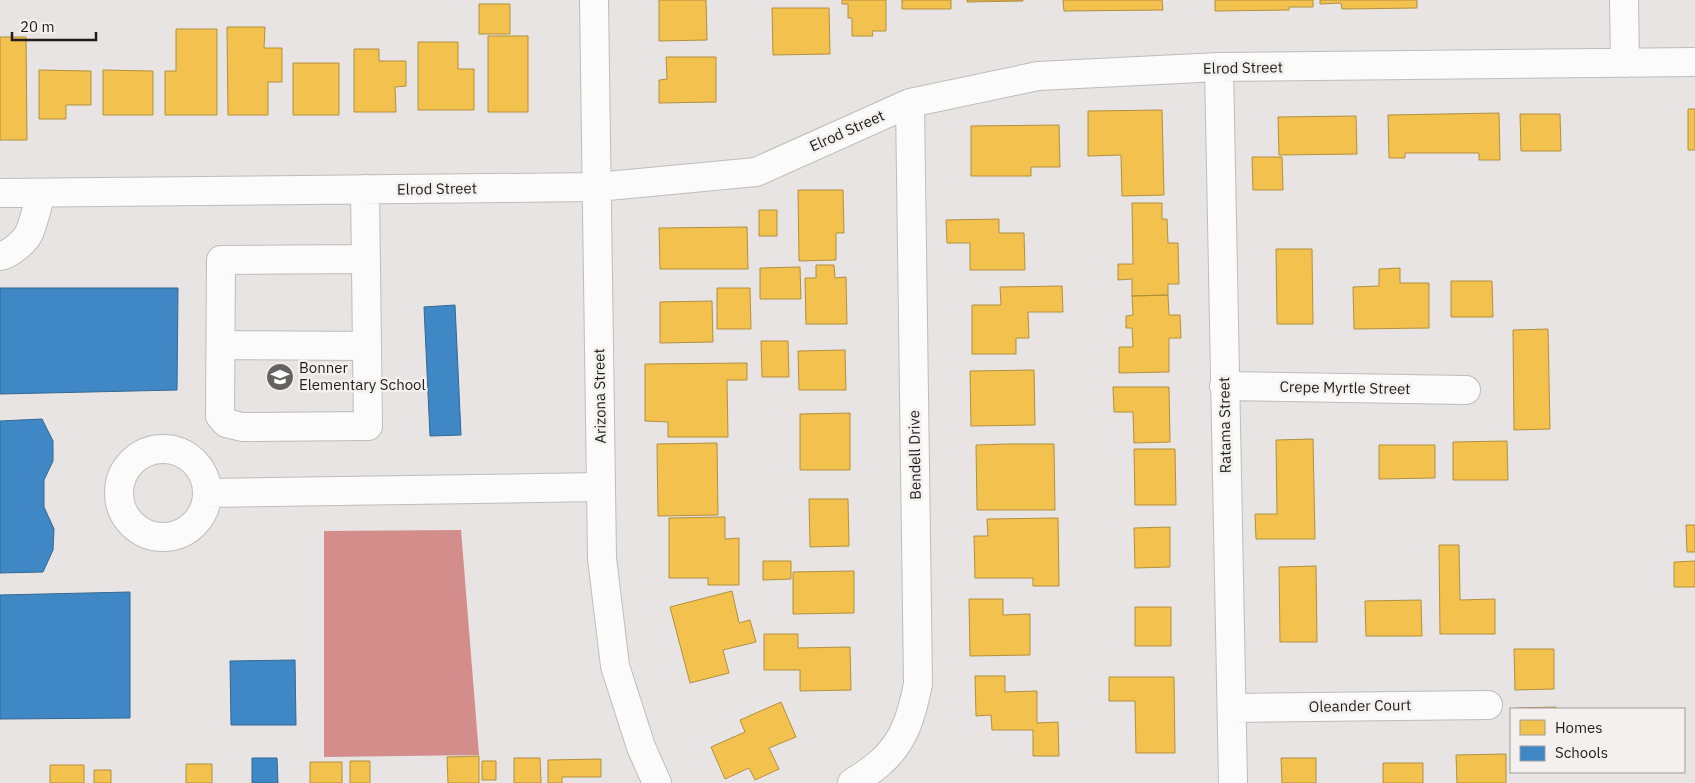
<svg xmlns="http://www.w3.org/2000/svg" width="1695" height="783" font-family="'IBM Plex Sans',sans-serif">
  <style>
    .water { fill: #d38d8a }
    .homes { fill: #f2c14e; stroke: #b2903f }
    .schools { fill: #3f88c5; stroke: #356892 }
    .lines { fill: none; stroke-linecap: round; stroke-linejoin: round }
    .minor-casing { stroke: #bebcbc; stroke-width: 30 }
    .minor { stroke: #fbfbfb; stroke-width: 28 }
    .labels { text-anchor: middle; stroke-width: 5; stroke-linejoin: round; paint-order: stroke }
    .street-label { font-size: 15px; fill: #1e1d1c; stroke: #f5f0f0 }
    .poi-label { font-size: 15px; fill: #1e1d1c; stroke: #f5f0f0; text-anchor: start }
  </style>
  <rect width="100%" height="100%" fill="#e7e4e3"/>
  <path class="water" d="M 461,530 L 479,755 L 324,757 L 324,531 Z"/>
  <path class="homes" d="M 659,0 L 706,0 L 707,40 L 659,41 Z
    M 842,0 L 886,0 L 886,31 L 872,31 L 873,36 L 852,36 L 852,18 L 848,18 L 848,4 L 842,4 Z
    M 902,0 L 951,0 L 951,9 L 902,9 Z
    M 967,0 L 1023,0 L 1023,1 L 967,2 Z
    M 1063,0 L 1162,0 L 1163,10 L 1064,11 Z
    M 1215,0 L 1313,0 L 1313,7 L 1289,7 L 1289,10 L 1215,11 Z
    M 1320,0 L 1417,0 L 1417,8 L 1342,9 L 1341,3 L 1320,4 Z
    M 479,4 L 510,4 L 510,34 L 479,34 Z
    M 772,8 L 829,8 L 830,54 L 773,55 Z
    M 227,27 L 265,27 L 264,48 L 282,48 L 282,82 L 268,82 L 268,115 L 228,115 Z
    M 176,29 L 217,29 L 217,115 L 165,115 L 165,71 L 176,71 Z
    M 488,36 L 528,36 L 528,112 L 488,112 Z
    M 0,37 L 26,37 L 27,140 L 0,140 Z
    M 418,42 L 458,42 L 458,69 L 474,69 L 474,110 L 418,110 Z
    M 354,49 L 379,49 L 379,61 L 406,61 L 406,86 L 395,87 L 396,112 L 354,112 Z
    M 666,57 L 716,57 L 716,102 L 659,103 L 659,80 L 667,79 Z
    M 293,63 L 339,63 L 339,115 L 293,115 Z
    M 39,70 L 91,71 L 91,105 L 66,105 L 66,119 L 39,119 Z
    M 103,70 L 153,71 L 153,115 L 103,115 Z
    M 1688,109 L 1695,109 L 1695,150 L 1688,150 Z
    M 1162,110 L 1164,195 L 1122,196 L 1121,155 L 1088,156 L 1088,111 Z
    M 1499,113 L 1500,160 L 1479,160 L 1479,153 L 1405,153 L 1405,158 L 1389,158 L 1388,115 Z
    M 1520,114 L 1560,114 L 1561,151 L 1521,151 Z
    M 1356,116 L 1357,154 L 1279,155 L 1278,117 Z
    M 1059,125 L 1060,167 L 1031,167 L 1031,176 L 971,176 L 971,126 Z
    M 1252,157 L 1282,157 L 1283,190 L 1253,190 Z
    M 798,190 L 843,190 L 844,233 L 836,233 L 836,260 L 799,261 Z
    M 1132,203 L 1162,203 L 1162,219 L 1167,219 L 1168,243 L 1178,243 L 1179,284 L 1168,284 L 1168,295 L 1132,296 L 1132,279 L 1118,280 L 1118,264 L 1133,264 Z
    M 759,210 L 777,210 L 777,236 L 759,236 Z
    M 999,219 L 999,233 L 1024,233 L 1025,270 L 970,270 L 970,243 L 947,243 L 946,220 Z
    M 747,227 L 748,269 L 660,269 L 659,228 Z
    M 1276,249 L 1312,249 L 1313,324 L 1277,324 Z
    M 816,265 L 834,265 L 835,278 L 846,277 L 847,324 L 806,324 L 805,278 L 816,278 Z
    M 800,267 L 801,299 L 760,299 L 760,268 Z
    M 1400,268 L 1400,283 L 1429,283 L 1429,328 L 1354,329 L 1353,287 L 1379,286 L 1379,269 Z
    M 1451,281 L 1492,281 L 1493,317 L 1451,317 Z
    M 1062,286 L 1063,312 L 1028,312 L 1029,338 L 1016,338 L 1016,354 L 972,354 L 972,305 L 1001,305 L 1000,287 Z
    M 717,288 L 750,288 L 751,329 L 717,329 Z
    M 1168,295 L 1169,315 L 1180,315 L 1181,338 L 1169,338 L 1169,372 L 1119,373 L 1119,347 L 1133,347 L 1132,328 L 1126,328 L 1126,316 L 1133,315 L 1132,296 Z
    M 712,301 L 713,342 L 660,343 L 660,302 Z
    M 1548,329 L 1550,429 L 1514,430 L 1513,330 Z
    M 761,341 L 788,341 L 789,377 L 762,377 Z
    M 845,350 L 846,390 L 799,390 L 798,351 Z
    M 747,363 L 747,380 L 727,380 L 728,437 L 668,437 L 668,422 L 645,421 L 645,364 Z
    M 1034,370 L 1035,425 L 971,426 L 970,371 Z
    M 1113,387 L 1169,387 L 1170,442 L 1134,443 L 1133,412 L 1114,412 Z
    M 850,413 L 850,470 L 800,470 L 800,414 Z
    M 1313,439 L 1315,539 L 1256,539 L 1255,514 L 1277,514 L 1276,440 Z
    M 1507,441 L 1508,480 L 1453,480 L 1453,442 Z
    M 717,443 L 718,515 L 658,516 L 657,444 Z
    M 1008,444 L 1054,444 L 1055,510 L 977,510 L 976,445 Z
    M 1379,445 L 1435,445 L 1435,478 L 1379,479 Z
    M 1134,449 L 1175,449 L 1176,505 L 1135,505 Z
    M 809,499 L 848,499 L 849,546 L 810,547 Z
    M 725,517 L 725,539 L 739,538 L 739,585 L 708,585 L 708,578 L 669,578 L 669,518 Z
    M 1058,518 L 1059,586 L 1033,586 L 1033,578 L 975,578 L 974,536 L 988,536 L 987,519 Z
    M 1686,525 L 1695,525 L 1695,552 L 1687,552 Z
    M 1170,527 L 1170,567 L 1135,568 L 1134,528 Z
    M 1439,545 L 1459,545 L 1460,600 L 1495,599 L 1495,634 L 1440,634 Z
    M 763,561 L 791,561 L 791,579 L 763,580 Z
    M 1695,561 L 1695,587 L 1674,587 L 1674,562 Z
    M 1316,566 L 1317,642 L 1280,642 L 1279,567 Z
    M 854,571 L 854,613 L 793,614 L 793,572 Z
    M 732,591 L 739,623 L 750,620 L 756,642 L 723,650 L 729,673 L 690,683 L 670,607 Z
    M 969,599 L 1003,599 L 1003,615 L 1030,614 L 1030,655 L 970,656 Z
    M 1421,600 L 1422,636 L 1366,636 L 1365,601 Z
    M 1135,607 L 1171,607 L 1171,646 L 1135,646 Z
    M 764,634 L 798,634 L 798,648 L 850,647 L 851,690 L 800,691 L 800,670 L 764,670 Z
    M 1514,649 L 1554,649 L 1554,689 L 1515,690 Z
    M 975,676 L 1005,676 L 1005,692 L 1037,691 L 1037,723 L 1058,722 L 1059,756 L 1033,756 L 1033,730 L 992,730 L 991,715 L 976,716 Z
    M 1109,677 L 1174,677 L 1175,753 L 1136,753 L 1135,701 L 1109,701 Z
    M 781,702 L 796,737 L 769,748 L 779,769 L 755,780 L 749,768 L 725,779 L 711,747 L 745,732 L 740,720 Z
    M 1556,707 L 1556,709 L 1517,709 L 1517,708 Z
    M 1506,754 L 1506,783 L 1457,783 L 1456,755 Z
    M 479,756 L 479,783 L 448,783 L 447,757 Z
    M 514,758 L 540,758 L 541,783 L 514,783 Z
    M 1281,758 L 1316,758 L 1316,783 L 1282,783 Z
    M 601,759 L 601,777 L 562,777 L 562,783 L 548,783 L 548,760 Z
    M 350,761 L 370,761 L 370,783 L 350,783 Z
    M 482,761 L 496,761 L 496,780 L 482,780 Z
    M 310,762 L 342,762 L 342,783 L 310,783 Z
    M 1383,763 L 1423,763 L 1423,783 L 1383,783 Z
    M 186,764 L 212,764 L 212,783 L 186,783 Z
    M 50,765 L 84,765 L 84,783 L 50,783 Z
    M 94,770 L 111,770 L 111,783 L 94,783 Z"/>
  <path class="schools" d="M 0,288 L 178,288 L 177,390 L 0,394 Z
    M 455,305 L 461,435 L 430,436 L 424,307 Z
    M 42,419 L 53,441 L 53,461 L 44,480 L 44,507 L 54,529 L 53,550 L 43,572 L 0,573 L 0,421 Z
    M 130,592 L 130,718 L 0,719 L 0,595 Z
    M 295,660 L 296,725 L 231,725 L 230,661 Z
    M 252,758 L 277,758 L 278,783 L 252,783 Z"/>
  <g class="lines">
    <g class="minor-casing">
      <path id="minor" d="M 594,0 L 602,558 L 615,666 L 641,747 L 657,783
        M 1624,0 L 1625,63
        M 1219,67 L 1233,783
        M 365,189 L 368,426 L 242,427 L 226,423 L 220,416 L 221,260 L 366,259
        M 0,193 L 597,187 L 756,172 L 910,103 L 1038,76 L 1219,67 L 1695,62
        M 0,256 C 8,256 24,242 28,235 C 33,226 38,204 41,193
        M 221,345 L 367,346
        M 1224,386 L 1466,390
        M119 493a44 44 0 1 1 88 0a44 44 0 1 1-88 0Z
        M 207,493 L 601,487
        M 1232,708 L 1488,705
        M 852,783 C 862,776 873,770 881,762 C 905,741 912,714 918,684 L 910,103"/>
    </g>
    <use href="#minor" class="minor"/>
  </g>
  <defs>
    <g id="school-disc" transform="scale(1.4375)"><circle r="9.5" fill="#646362" stroke="#f5f0f0"/><path d="M0-5L7-2L0 1L-7-2ZM-4 1L0 2.5L4 1V4Q0 6-4 4Z" fill="#fff"/></g>
  </defs>
  <g fill-rule="evenodd">
    <use href="#school-disc" x="280" y="377"/>
  </g>
  <g class="labels">
    <g class="street-label">
      <text transform="translate(1243 68) rotate(-1)" y="5">Elrod Street</text>
      <text transform="translate(847 131) rotate(-24)" y="5">Elrod Street</text>
      <text transform="translate(437 189) rotate(-1)" y="5">Elrod Street</text>
      <text transform="translate(1345 388) rotate(1)" y="5">Crepe Myrtle Street</text>
      <text transform="translate(600 396) rotate(-91)" y="5">Arizona Street</text>
      <text transform="translate(1225 425) rotate(-91)" y="5">Ratama Street</text>
      <text transform="translate(915 455) rotate(-91)" y="5">Bendell Drive</text>
      <text transform="translate(1360 706) rotate(-1)" y="5">Oleander Court</text>
    </g>
    <g class="poi-label">
      <text x="299" y="373">Bonner<tspan x="299" dy="17">Elementary School</tspan></text>
    </g>
  </g>
  <rect x="1510" y="708" width="175" height="65" fill="#f5f0f0" stroke="#9f9c9b"/>
  <rect x="1520" y="720" width="25" height="15" fill="#f2c14e" stroke="#9f9c9b"/>
  <text x="1555" y="733" font-size="15" fill="#1e1d1c">Homes</text>
  <rect x="1520" y="746" width="25" height="15" fill="#3f88c5" stroke="#9f9c9b"/>
  <text x="1555" y="758" font-size="15" fill="#1e1d1c">Schools</text>
  <path d="M12 32v8h84v-8" fill="none" stroke="#1e1d1c" stroke-width="2.5"/>
  <text x="20" y="32" font-size="15" fill="#1e1d1c" stroke="#f5f0f0" stroke-width="4" paint-order="stroke">20 m</text>
</svg>
